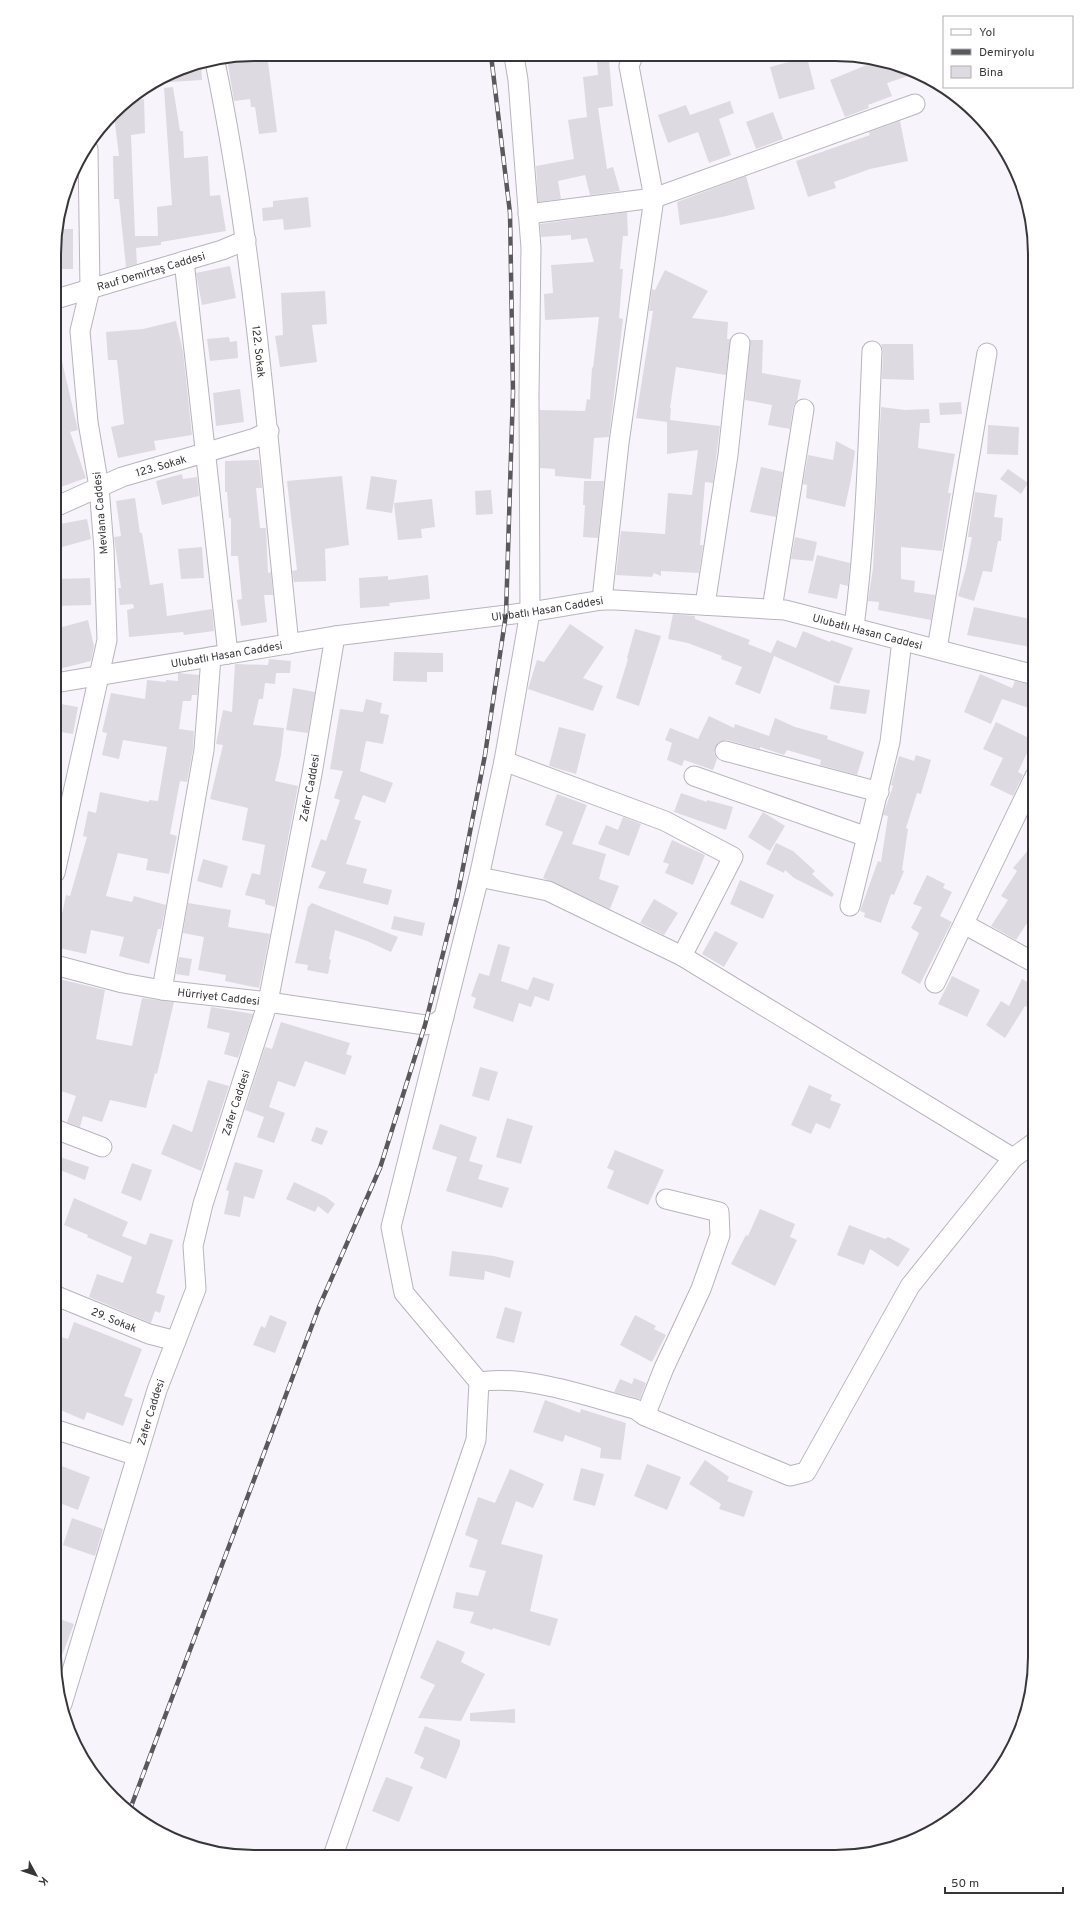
<svg xmlns="http://www.w3.org/2000/svg" width="1089" height="1911" font-family="Overpass,sans-serif">
  <style>
    .building { fill: #dedae2 }
    .lines { fill: none; stroke-linecap: round; stroke-linejoin: round }
    .minor-casing { stroke: #b8b4bc; stroke-width: 21 }
    .minor { stroke: #fff; stroke-width: 19 }
    .rail-casing { stroke: #5a585c; stroke-width: 4.5 }
    .rail { stroke: #fff; stroke-width: 3; stroke-dasharray: 9; stroke-linecap: butt }
    .labels { text-anchor: middle; stroke-width: 3.5; stroke-linejoin: round; paint-order: stroke }
    .street-label { font-size: 11px; fill: #383639; stroke: #fff }
    .rim { fill: none; stroke: #383639; stroke-width: 2 }
  </style>
  <rect width="100%" height="100%" fill="#f8f4fc"/>
  <path class="building" d="M 254,54 L 267,54 L 277,132 L 259,134 L 255,107 L 251,107 L 250,99 L 234,101 L 227,59 Z
    M 807,57 L 815,89 L 779,99 L 770,67 Z
    M 609,60 L 613,106 L 598,108 L 607,169 L 613,167 L 620,191 L 590,195 L 585,175 L 558,181 L 561,199 L 538,202 L 536,166 L 574,159 L 568,120 L 587,117 L 583,77 L 598,75 L 597,62 Z
    M 879,60 L 917,73 L 887,83 L 892,96 L 868,105 L 869,108 L 845,117 L 830,80 Z
    M 201,65 L 202,80 L 155,83 L 178,69 Z
    M 173,87 L 180,131 L 183,131 L 184,158 L 208,156 L 210,196 L 220,195 L 226,231 L 161,242 L 161,245 L 136,248 L 137,264 L 126,267 L 119,199 L 114,199 L 113,156 L 119,156 L 114,115 L 122,104 L 127,101 L 144,99 L 145,133 L 131,135 L 135,236 L 158,236 L 157,207 L 172,205 L 164,88 Z
    M 730,101 L 734,113 L 719,119 L 731,155 L 709,163 L 698,132 L 668,143 L 658,115 L 686,105 L 690,115 Z
    M 773,112 L 783,139 L 756,149 L 746,122 Z
    M 900,121 L 908,161 L 870,169 L 834,182 L 836,188 L 808,197 L 796,161 L 870,135 L 869,132 Z
    M 746,176 L 755,209 L 722,217 L 680,225 L 677,202 Z
    M 308,197 L 311,227 L 284,230 L 283,219 L 263,221 L 262,208 L 273,207 L 273,201 Z
    M 627,212 L 628,236 L 623,236 L 620,269 L 623,269 L 619,318 L 623,319 L 609,437 L 594,438 L 591,479 L 555,476 L 555,469 L 540,468 L 540,410 L 585,411 L 587,399 L 590,400 L 592,367 L 593,368 L 599,317 L 545,320 L 544,294 L 553,293 L 551,265 L 594,262 L 587,238 L 571,240 L 571,235 L 541,237 L 540,224 Z
    M 56,229 L 73,229 L 73,269 L 56,269 Z
    M 230,266 L 236,298 L 202,305 L 196,273 Z
    M 665,270 L 708,291 L 692,318 L 728,322 L 727,339 L 730,339 L 726,375 L 676,367 L 670,408 L 671,408 L 670,420 L 720,426 L 713,483 L 705,482 L 700,545 L 703,545 L 699,573 L 661,571 L 661,576 L 654,573 L 652,577 L 616,575 L 621,531 L 665,534 L 668,493 L 692,495 L 698,450 L 667,454 L 667,422 L 636,418 L 653,311 L 649,311 L 652,289 L 655,290 Z
    M 325,291 L 327,324 L 312,325 L 317,362 L 280,367 L 275,336 L 283,335 L 281,293 Z
    M 176,321 L 183,351 L 192,435 L 154,441 L 156,450 L 118,458 L 111,427 L 124,424 L 117,360 L 108,360 L 106,332 L 143,329 Z
    M 229,337 L 230,342 L 237,341 L 238,358 L 210,361 L 207,339 Z
    M 750,340 L 763,340 L 762,373 L 801,380 L 797,401 L 793,407 L 790,429 L 768,425 L 772,405 L 745,400 Z
    M 881,344 L 913,344 L 914,380 L 882,379 L 883,351 Z
    M 56,357 L 61,357 L 78,430 L 70,432 L 86,478 L 55,489 Z
    M 240,389 L 244,422 L 216,426 L 213,393 Z
    M 961,402 L 962,414 L 940,415 L 939,403 Z
    M 881,407 L 905,410 L 929,409 L 930,423 L 920,423 L 918,448 L 955,454 L 948,493 L 951,493 L 942,551 L 901,547 L 901,579 L 915,581 L 914,592 L 935,595 L 931,620 L 878,610 L 879,602 L 868,601 L 873,568 Z
    M 988,425 L 1019,427 L 1018,455 L 987,454 Z
    M 836,441 L 855,451 L 851,479 L 845,507 L 806,498 L 807,485 L 803,484 L 808,455 L 833,460 Z
    M 259,460 L 262,488 L 256,488 L 260,528 L 266,528 L 268,573 L 271,572 L 273,595 L 264,595 L 267,622 L 241,626 L 237,600 L 242,599 L 238,556 L 231,556 L 231,518 L 229,518 L 227,492 L 225,492 L 225,461 Z
    M 761,467 L 783,472 L 776,517 L 750,512 Z
    M 1008,469 L 1028,483 L 1021,494 L 1000,479 Z
    M 182,474 L 183,479 L 197,477 L 199,496 L 162,505 L 156,481 Z
    M 342,476 L 349,545 L 325,549 L 326,581 L 294,582 L 292,571 L 297,570 L 287,481 Z
    M 371,476 L 397,480 L 392,513 L 366,509 Z
    M 584,481 L 604,481 L 598,538 L 583,537 L 585,505 L 583,505 Z
    M 491,490 L 493,514 L 476,515 L 475,491 Z
    M 975,492 L 997,495 L 994,517 L 1003,518 L 1001,541 L 998,541 L 992,572 L 983,571 L 974,601 L 958,596 L 966,568 L 972,537 L 968,537 Z
    M 135,498 L 140,533 L 142,533 L 150,585 L 163,583 L 167,616 L 212,609 L 214,631 L 184,635 L 183,632 L 129,637 L 127,610 L 134,608 L 133,604 L 120,605 L 118,588 L 121,588 L 114,537 L 121,536 L 116,501 Z
    M 432,499 L 435,527 L 421,529 L 422,538 L 398,540 L 394,503 Z
    M 87,519 L 91,539 L 55,549 L 55,525 Z
    M 795,537 L 817,542 L 813,561 L 791,559 Z
    M 202,547 L 204,578 L 181,579 L 178,549 Z
    M 817,555 L 850,563 L 848,586 L 840,584 L 837,599 L 808,593 Z
    M 428,575 L 430,599 L 389,603 L 390,606 L 360,608 L 359,578 L 388,576 L 388,580 Z
    M 90,578 L 91,605 L 55,606 L 55,579 Z
    M 974,607 L 1035,620 L 1030,647 L 967,635 Z
    M 673,614 L 695,616 L 695,619 L 750,640 L 748,644 L 771,653 L 777,640 L 796,648 L 803,631 L 830,642 L 831,640 L 853,648 L 839,684 L 774,656 L 760,694 L 735,684 L 742,667 L 721,659 L 722,656 L 688,643 L 668,639 Z
    M 88,620 L 94,646 L 91,661 L 55,670 L 55,629 Z
    M 570,624 L 604,647 L 583,678 L 603,686 L 593,711 L 528,689 L 537,660 L 544,662 Z
    M 635,629 L 661,636 L 639,706 L 616,698 L 628,659 L 627,658 Z
    M 394,652 L 443,653 L 443,672 L 427,672 L 427,682 L 393,681 Z
    M 269,659 L 291,661 L 290,673 L 276,673 L 275,684 L 265,683 L 263,699 L 259,699 L 253,725 L 284,728 L 281,755 L 275,781 L 298,786 L 275,907 L 265,904 L 265,900 L 245,895 L 252,873 L 260,875 L 265,845 L 242,840 L 248,808 L 210,799 L 223,745 L 216,744 L 223,710 L 232,712 L 235,664 L 268,665 Z
    M 178,673 L 199,675 L 197,695 L 192,695 L 191,701 L 183,701 L 179,729 L 194,731 L 193,749 L 187,782 L 180,781 L 170,834 L 177,836 L 169,874 L 146,870 L 148,859 L 118,853 L 106,896 L 132,902 L 134,896 L 166,905 L 161,929 L 158,929 L 149,964 L 119,956 L 124,937 L 91,930 L 86,954 L 55,947 L 66,895 L 70,896 L 87,837 L 83,836 L 88,811 L 96,813 L 100,792 L 149,802 L 149,800 L 158,801 L 167,747 L 123,740 L 119,759 L 102,755 L 107,733 L 102,732 L 111,693 L 145,699 L 147,680 L 166,682 L 166,680 L 178,681 Z
    M 980,674 L 1012,688 L 1015,681 L 1035,686 L 1035,710 L 1002,699 L 991,724 L 964,712 Z
    M 834,685 L 870,690 L 866,714 L 830,709 Z
    M 293,688 L 315,692 L 308,733 L 286,730 Z
    M 366,699 L 382,703 L 380,713 L 389,715 L 383,744 L 366,741 L 360,771 L 393,783 L 385,803 L 363,795 L 354,819 L 361,821 L 346,864 L 367,869 L 363,883 L 392,890 L 388,905 L 318,888 L 326,872 L 311,867 L 321,839 L 326,841 L 340,800 L 334,798 L 343,771 L 330,769 L 340,709 L 363,712 Z
    M 55,703 L 78,707 L 73,734 L 55,731 Z
    M 709,716 L 734,728 L 735,724 L 769,736 L 775,718 L 795,727 L 828,736 L 827,739 L 864,752 L 857,775 L 820,765 L 821,760 L 787,750 L 784,755 L 760,747 L 760,749 L 727,740 L 722,741 L 715,748 L 714,753 L 717,759 L 713,770 L 684,760 L 682,766 L 667,760 L 672,743 L 665,740 L 670,728 L 698,739 Z
    M 996,722 L 1033,740 L 1018,772 L 1023,775 L 1013,796 L 990,785 L 1003,758 L 983,749 Z
    M 559,727 L 586,734 L 576,774 L 549,766 Z
    M 916,755 L 931,760 L 921,794 L 917,793 L 906,828 L 908,829 L 902,870 L 904,871 L 894,895 L 891,894 L 881,923 L 864,917 L 865,913 L 860,911 L 878,861 L 881,862 L 888,816 L 883,815 L 893,786 L 891,785 L 899,756 L 914,761 Z
    M 681,793 L 707,802 L 707,800 L 733,807 L 726,830 L 674,812 Z
    M 557,794 L 587,805 L 572,844 L 606,854 L 599,879 L 619,886 L 610,909 L 543,878 L 563,832 L 545,825 Z
    M 763,812 L 785,826 L 770,851 L 748,837 Z
    M 623,817 L 641,824 L 629,856 L 598,844 L 606,825 L 618,830 Z
    M 672,840 L 705,855 L 693,885 L 665,873 L 669,864 L 663,862 Z
    M 1035,842 L 1035,911 L 1016,940 L 991,926 L 1008,900 L 1001,896 L 1017,871 L 1013,868 Z
    M 776,843 L 793,851 L 815,871 L 812,874 L 834,894 L 832,897 L 794,878 L 785,870 L 784,873 L 766,864 Z
    M 203,859 L 228,866 L 222,888 L 197,881 Z
    M 927,875 L 945,884 L 943,888 L 952,892 L 940,916 L 952,922 L 920,984 L 901,973 L 919,933 L 911,928 L 922,907 L 913,904 Z
    M 740,880 L 774,895 L 763,919 L 730,904 Z
    M 654,899 L 678,913 L 664,935 L 640,923 Z
    M 188,903 L 231,910 L 228,927 L 270,934 L 259,988 L 225,981 L 226,975 L 198,970 L 204,937 L 183,933 Z
    M 312,903 L 398,937 L 391,952 L 367,941 L 335,930 L 329,959 L 331,960 L 328,974 L 307,970 L 308,965 L 295,963 L 308,907 Z
    M 394,916 L 425,923 L 422,936 L 391,929 Z
    M 715,931 L 738,943 L 724,967 L 702,954 Z
    M 498,944 L 510,947 L 501,981 L 528,990 L 533,977 L 554,984 L 549,1001 L 535,996 L 531,1007 L 519,1003 L 513,1022 L 473,1008 L 476,998 L 471,996 L 479,973 L 489,976 Z
    M 179,957 L 192,959 L 189,976 L 176,974 Z
    M 952,976 L 980,990 L 967,1017 L 938,1004 Z
    M 55,978 L 105,990 L 96,1039 L 132,1046 L 142,998 L 174,1002 L 157,1074 L 155,1073 L 146,1108 L 110,1100 L 102,1122 L 83,1116 L 80,1127 L 67,1122 L 76,1096 L 55,1089 Z
    M 1022,979 L 1035,986 L 1035,1010 L 1025,1006 L 1005,1038 L 986,1025 L 1001,1001 L 1009,1006 Z
    M 211,1007 L 253,1014 L 238,1058 L 224,1054 L 230,1033 L 207,1028 Z
    M 281,1022 L 350,1043 L 346,1054 L 352,1056 L 345,1075 L 305,1061 L 295,1087 L 278,1081 L 269,1107 L 285,1113 L 274,1143 L 257,1137 L 264,1117 L 245,1110 L 265,1047 L 272,1049 Z
    M 480,1067 L 498,1072 L 489,1101 L 472,1096 Z
    M 208,1080 L 229,1086 L 201,1171 L 161,1154 L 173,1124 L 192,1132 Z
    M 809,1085 L 832,1095 L 830,1100 L 841,1104 L 830,1129 L 816,1123 L 811,1134 L 791,1125 Z
    M 507,1118 L 533,1126 L 521,1164 L 496,1157 Z
    M 440,1124 L 477,1137 L 469,1161 L 483,1165 L 478,1179 L 509,1188 L 502,1208 L 446,1191 L 457,1157 L 432,1149 Z
    M 316,1127 L 328,1131 L 322,1145 L 311,1141 Z
    M 615,1150 L 664,1170 L 648,1205 L 607,1188 L 614,1171 L 607,1168 Z
    M 55,1155 L 89,1167 L 85,1180 L 55,1168 Z
    M 235,1162 L 263,1170 L 254,1199 L 244,1196 L 240,1217 L 224,1214 L 229,1191 L 226,1190 Z
    M 132,1163 L 152,1170 L 141,1201 L 121,1193 Z
    M 294,1182 L 326,1197 L 335,1204 L 328,1214 L 318,1206 L 315,1212 L 286,1199 Z
    M 74,1198 L 128,1222 L 122,1236 L 146,1245 L 150,1233 L 173,1240 L 156,1293 L 165,1296 L 160,1313 L 155,1311 L 151,1323 L 89,1297 L 97,1274 L 123,1283 L 132,1257 L 87,1237 L 88,1235 L 64,1225 Z
    M 760,1209 L 795,1224 L 790,1237 L 797,1240 L 775,1286 L 731,1264 L 746,1235 L 748,1236 Z
    M 849,1225 L 885,1239 L 888,1237 L 910,1249 L 898,1267 L 870,1249 L 864,1265 L 837,1255 Z
    M 452,1251 L 494,1256 L 514,1261 L 510,1278 L 485,1271 L 484,1280 L 449,1276 Z
    M 505,1307 L 522,1312 L 514,1343 L 496,1338 Z
    M 270,1315 L 287,1322 L 275,1353 L 253,1345 L 261,1326 L 265,1328 Z
    M 635,1315 L 656,1326 L 654,1329 L 666,1335 L 652,1362 L 620,1345 Z
    M 74,1322 L 142,1349 L 124,1396 L 133,1399 L 123,1426 L 87,1412 L 84,1420 L 58,1409 L 62,1397 L 59,1396 L 60,1394 L 54,1392 L 54,1335 L 68,1339 Z
    M 634,1378 L 646,1383 L 640,1399 L 614,1392 L 620,1379 L 632,1384 Z
    M 545,1400 L 580,1413 L 581,1409 L 626,1423 L 621,1460 L 600,1458 L 601,1448 L 565,1435 L 563,1442 L 533,1432 Z
    M 705,1460 L 729,1477 L 727,1481 L 753,1491 L 744,1517 L 719,1509 L 721,1504 L 689,1484 Z
    M 54,1463 L 90,1477 L 78,1510 L 54,1501 Z
    M 647,1464 L 681,1477 L 667,1510 L 634,1496 Z
    M 581,1468 L 604,1474 L 595,1506 L 573,1500 Z
    M 510,1469 L 544,1484 L 533,1508 L 516,1501 L 501,1544 L 543,1555 L 530,1611 L 558,1619 L 550,1646 L 493,1628 L 492,1630 L 470,1623 L 474,1612 L 453,1608 L 456,1592 L 478,1596 L 486,1571 L 469,1567 L 478,1540 L 465,1535 L 478,1497 L 495,1503 Z
    M 72,1518 L 103,1529 L 95,1556 L 63,1545 Z
    M 54,1617 L 74,1624 L 56,1671 L 54,1657 Z
    M 437,1640 L 465,1652 L 461,1662 L 485,1674 L 461,1721 L 418,1718 L 435,1685 L 420,1678 Z
    M 515,1709 L 515,1723 L 470,1721 L 470,1713 Z
    M 425,1726 L 460,1740 L 460,1745 L 446,1779 L 420,1768 L 424,1758 L 414,1753 Z
    M 386,1777 L 413,1787 L 399,1822 L 372,1811 Z"/>
  <g class="lines">
    <g class="minor-casing">
      <g id="minor">
        <path id="s1" d="M 215,62 C 255,254 268,449 289,644"/>
        <path d="M 528,214 L 654,198 L 915,104"/>
        <path d="M 184,261 L 228,654"/>
        <path id="s2" d="M 56,299 L 222,250 L 246,240"/>
        <path id="s3" d="M 55,507 L 122,477 L 255,438 L 269,431"/>
        <path d="M 602,600 L 619,443 L 654,198 L 629,66 L 633,56"/>
        <path d="M 705,605 L 728,455 L 740,343"/>
        <path d="M 772,609 L 804,409"/>
        <path d="M 854,627 C 866,536 868,444 872,351"/>
        <path d="M 937,649 L 987,353"/>
        <path id="s4" d="M 55,683 L 335,636 L 530,612 L 602,600 L 615,600 L 785,610 L 1035,675"/>
        <path d="M 725,751 L 879,792"/>
        <path d="M 504,761 L 665,821 L 733,857 L 682,956"/>
        <path d="M 694,776 L 867,837"/>
        <path d="M 55,873 L 107,640 L 104,549 L 99,487 L 88,422 L 80,331 L 90,289 L 88,149"/>
        <path d="M 479,877 L 548,891 L 682,956 L 1013,1158"/>
        <path d="M 850,906 L 890,742 L 902,640"/>
        <path d="M 964,924 L 1035,963"/>
        <path id="s5" d="M 55,965 L 123,983 L 162,990 L 268,1002 L 425,1025 L 436,1023 L 444,1017"/>
        <path d="M 935,983 L 1035,776"/>
        <path d="M 162,990 L 204,750 L 211,657"/>
        <path d="M 55,1129 L 102,1147"/>
        <path id="s6" d="M 54,1295 L 149,1334 L 176,1341"/>
        <path d="M 479,1382 C 526,1374 589,1397 635,1409 L 645,1416 L 790,1476 L 806,1472 L 910,1286 L 1013,1158 L 1035,1142"/>
        <path d="M 645,1416 L 664,1368 L 701,1289 L 720,1235 L 719,1212 L 666,1199"/>
        <path d="M 54,1429 L 137,1456"/>
        <path id="s7" d="M 62,1704 L 157,1390 L 196,1289 L 193,1246 L 203,1204 L 268,1002 L 312,774 L 335,636"/>
        <path d="M 333,1856 L 476,1440 L 479,1382 L 404,1293 L 391,1227 L 479,877 L 504,761 L 530,612 L 529,394 L 531,248 L 518,80 L 514,56"/>
      </g>
    </g>
    <use href="#minor" class="minor"/>
    <g class="rail-casing">
      <path id="rail" d="M 129,1812 L 319,1307 L 380,1168 L 425,1025 L 457,898 L 485,755 L 506,614 L 513,392 L 510,213 L 491,55"/>
    </g>
    <use href="#rail" class="rail"/>
  </g>
  <g class="labels">
    <g class="street-label">
      <text dy="4" stroke="none"><textPath href="#s2" startOffset="99">Rauf Demirtaş Caddesi</textPath></text>
      <text dy="4" stroke="none"><textPath href="#s1" startOffset="293">122. Sokak</textPath></text>
      <text dy="4" stroke="none"><textPath href="#s3" startOffset="114">123. Sokak</textPath></text>
      <text transform="translate(100 513) rotate(-95)" y="4">Mevlana Caddesi</text>
      <text dy="4" stroke="none"><textPath href="#s4" startOffset="498">Ulubatlı Hasan Caddesi</textPath></text>
      <text dy="4" stroke="none"><textPath href="#s4" startOffset="822">Ulubatlı Hasan Caddesi</textPath></text>
      <text dy="4" stroke="none"><textPath href="#s4" startOffset="174">Ulubatlı Hasan Caddesi</textPath></text>
      <text dy="4" stroke="none"><textPath href="#s7" startOffset="953">Zafer Caddesi</textPath></text>
      <text dy="4" stroke="none"><textPath href="#s5" startOffset="167">Hürriyet Caddesi</textPath></text>
      <text dy="4" stroke="none"><textPath href="#s7" startOffset="629">Zafer Caddesi</textPath></text>
      <text dy="4" stroke="none"><textPath href="#s6" startOffset="65">29. Sokak</textPath></text>
      <text dy="4" stroke="none"><textPath href="#s7" startOffset="305">Zafer Caddesi</textPath></text>
    </g>
  </g>
  <path d="M0 0H1089V1911H0ZM254 61H835A193 193 0 0 1 1028 254V1657A193 193 0 0 1 835 1850H254A193 193 0 0 1 61 1657V254A193 193 0 0 1 254 61Z" fill="#fff" fill-rule="evenodd"/>
  <path class="rim" d="M254 61H835A193 193 0 0 1 1028 254V1657A193 193 0 0 1 835 1850H254A193 193 0 0 1 61 1657V254A193 193 0 0 1 254 61Z"/>
  <rect x="943" y="16" width="130" height="72" fill="#ffffff" stroke="#afafb0"/>
  <rect x="951" y="29" width="20" height="6" fill="#ffffff" stroke="#afafb0"/>
  <text x="979" y="36" font-size="12" fill="#383639">Yol</text>
  <rect x="951" y="49" width="20" height="6" fill="#5a585c" stroke="#afafb0"/>
  <text x="979" y="56" font-size="12" fill="#383639">Demiryolu</text>
  <rect x="951" y="66" width="20" height="12" fill="#dedae2" stroke="#afafb0"/>
  <text x="979" y="76" font-size="12" fill="#383639">Bina</text>
  <g transform="translate(36 1875) rotate(130)" stroke="#ffffff" stroke-width="3" paint-order="stroke">
  <path d="M0-3L7 15L0 10L-7 15Z" fill="#383639"/>
  <text y="-6" font-size="11" font-weight="bold" text-anchor="middle" fill="#383639">K</text>
  </g>
  <path d="M945 1887v6h118v-6" fill="none" stroke="#383639" stroke-width="2"/>
  <text x="951" y="1887" font-size="12" fill="#383639" stroke="#ffffff" stroke-width="3" paint-order="stroke">50 m</text>
</svg>
